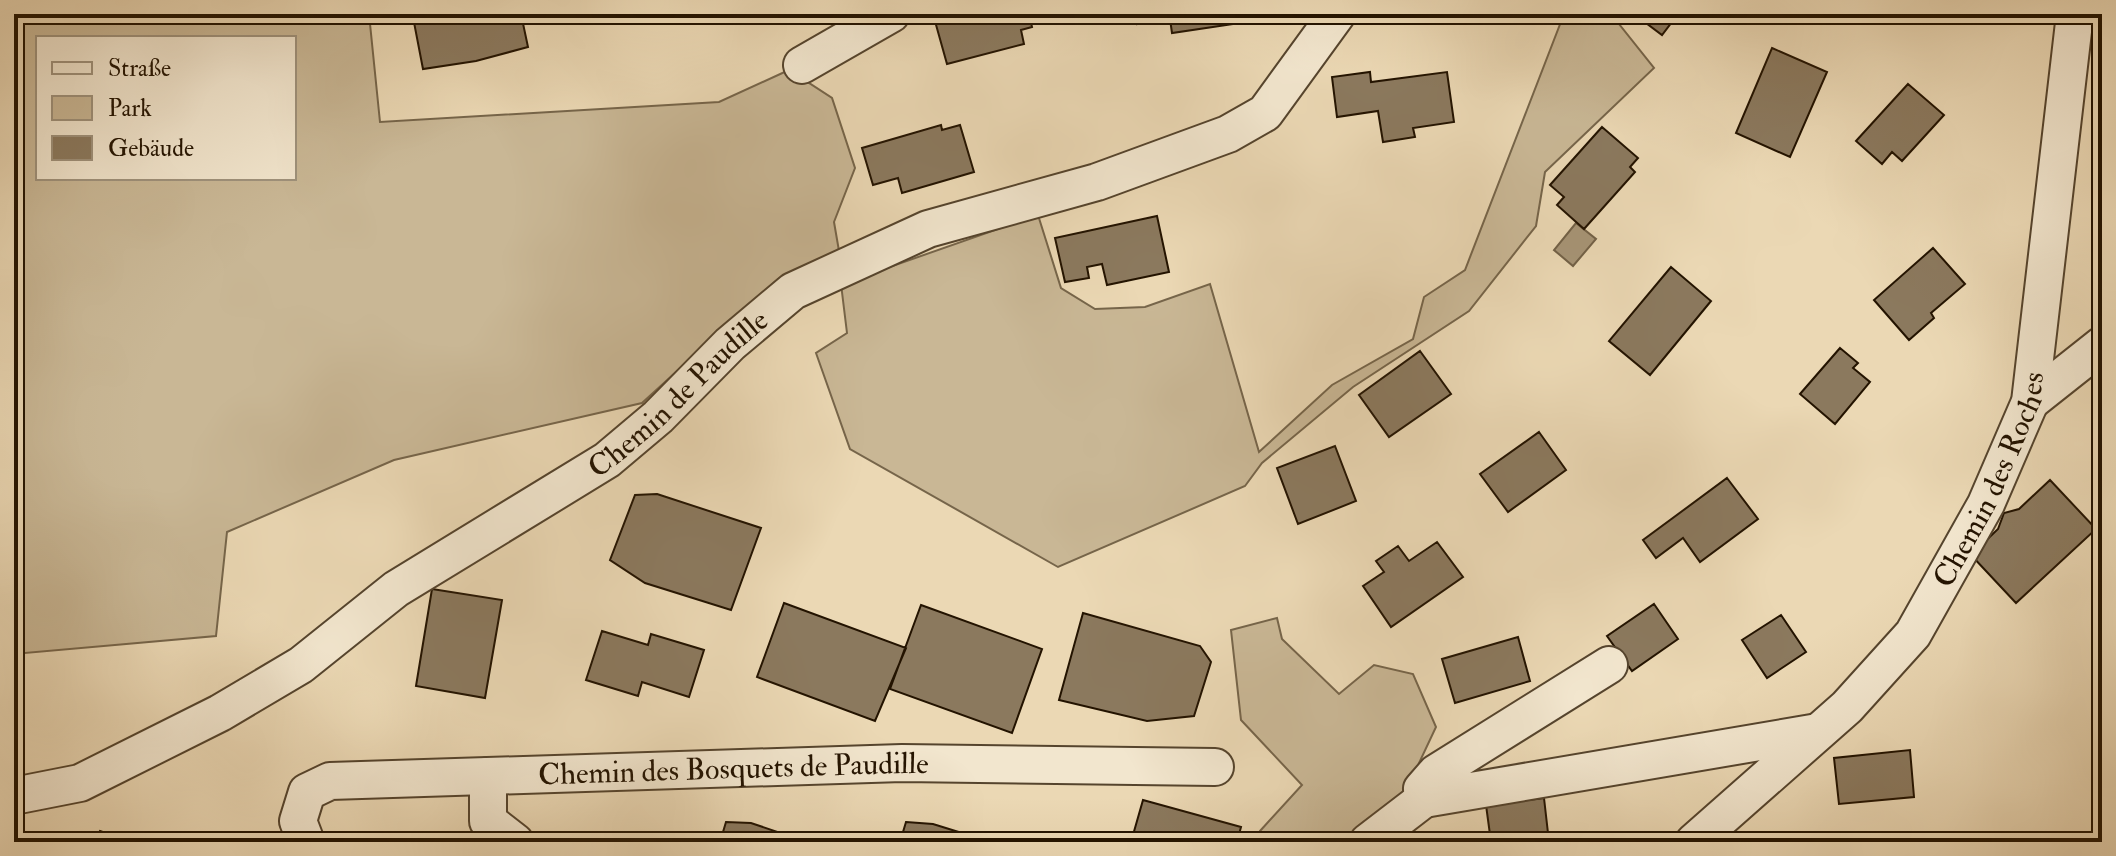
<svg xmlns="http://www.w3.org/2000/svg" width="2116" height="856" font-family="'IM FELL Double Pica',serif">
  <style>
    .green { fill: #c9b795; stroke: #76654a; stroke-width: 2; fill-rule: evenodd }
    .water { fill: #a79577; stroke: #726147; stroke-width: 2 }
    .building { fill: #8b795e; stroke: #231300; stroke-width: 2 }
    .lines { fill: none; stroke-linecap: round; stroke-linejoin: round }
    .minor-casing { stroke: #55442d; stroke-width: 40 }
    .minor { stroke: #f2e6ce; stroke-width: 36 }
    .labels { text-anchor: middle; stroke-width: 6; stroke-linejoin: round; paint-order: stroke }
    .street-label { font-size: 30px; fill: #231300; stroke: #f2e6ce }
  </style>
  <rect width="100%" height="100%" fill="#ebd8b4"/>
  <filter id="stains"><feTurbulence type="fractalNoise" baseFrequency=".0025" numOctaves="4"/><feColorMatrix values="0 0 0 0 .2 0 0 0 0 .09 0 0 0 0 .02 0 0 0 .5 -.17"/></filter>
  <radialGradient id="worn" r=".72"><stop offset=".6" stop-color="#630" stop-opacity="0"/><stop offset="1" stop-color="#630" stop-opacity=".3"/></radialGradient>
  <path class="green" d="M 14,14 L 369,14 L 380,122 L 719,102 L 789,70 L 832,98 L 855,168 L 834,222 L 839,251 L 778,279 L 642,403 L 394,460 L 227,532 L 216,636 L 14,654 ZM 38,38 L 294,38 L 294,178 L 38,178 Z
    M 1564,14 L 1611,14 L 1654,68 L 1545,172 L 1536,226 L 1469,311 L 1353,387 L 1262,463 L 1245,486 L 1058,567 L 850,449 L 816,353 L 847,333 L 841,284 L 1038,215 L 1061,288 L 1095,309 L 1145,307 L 1210,284 L 1259,452 L 1332,385 L 1413,339 L 1424,297 L 1465,270 Z
    M 1277,618 L 1282,639 L 1339,694 L 1374,665 L 1413,674 L 1436,727 L 1388,829 L 1369,842 L 1259,842 L 1260,831 L 1302,785 L 1241,720 L 1231,630 Z"/>
  <path class="water" d="M 1576,223 L 1596,239 L 1573,266 L 1554,250 Z"/>
  <path class="building" d="M 406,14 L 521,14 L 528,47 L 476,61 L 423,69 L 413,17 L 406,18 Z
    M 933,14 L 1029,14 L 1032,27 L 1021,30 L 1024,44 L 947,64 Z
    M 1136,14 L 1246,14 L 1247,22 L 1172,33 L 1170,19 L 1137,24 Z
    M 1634,14 L 1678,14 L 1662,35 Z
    M 1772,48 L 1827,72 L 1790,157 L 1736,133 Z
    M 2098,57 L 2102,58 L 2102,90 L 2094,89 Z
    M 1370,72 L 1371,82 L 1447,72 L 1454,122 L 1413,128 L 1415,137 L 1383,142 L 1378,111 L 1337,117 L 1332,77 Z
    M 1908,84 L 1944,115 L 1902,161 L 1892,152 L 1882,164 L 1856,141 Z
    M 941,125 L 942,130 L 960,125 L 974,172 L 902,193 L 898,178 L 873,185 L 862,148 Z
    M 1602,127 L 1638,158 L 1630,167 L 1635,172 L 1584,229 L 1557,205 L 1564,197 L 1550,185 Z
    M 1157,216 L 1169,272 L 1107,285 L 1102,264 L 1087,267 L 1089,278 L 1065,282 L 1055,238 Z
    M 1933,248 L 1965,284 L 1931,313 L 1934,318 L 1909,340 L 1874,300 Z
    M 1671,267 L 1711,301 L 1650,375 L 1609,341 Z
    M 1840,348 L 1858,363 L 1853,368 L 1870,382 L 1835,424 L 1800,394 Z
    M 1420,351 L 1451,394 L 1389,437 L 1359,395 Z
    M 1539,432 L 1566,470 L 1508,512 L 1480,474 Z
    M 1335,446 L 1356,501 L 1298,524 L 1277,468 Z
    M 1727,478 L 1758,519 L 1700,562 L 1683,538 L 1656,558 L 1643,540 Z
    M 2050,480 L 2096,529 L 2016,603 L 1971,555 L 1998,529 L 2004,513 L 2019,509 Z
    M 657,494 L 761,528 L 731,610 L 645,583 L 610,560 L 635,495 Z
    M 1437,542 L 1463,577 L 1391,627 L 1363,586 L 1384,572 L 1376,561 L 1398,546 L 1409,561 Z
    M 432,589 L 502,600 L 485,698 L 416,686 Z
    M 784,603 L 906,648 L 875,721 L 757,677 Z
    M 1654,604 L 1678,639 L 1632,671 L 1607,636 Z
    M 921,605 L 1042,649 L 1012,733 L 890,689 Z
    M 1083,613 L 1200,646 L 1211,662 L 1194,716 L 1147,721 L 1059,700 Z
    M 1781,615 L 1806,652 L 1767,678 L 1742,640 Z
    M 602,631 L 648,645 L 651,634 L 704,650 L 689,697 L 642,682 L 638,696 L 586,680 Z
    M 1518,637 L 1530,681 L 1455,703 L 1442,659 Z
    M 1910,750 L 1914,797 L 1839,804 L 1834,758 Z
    M 1544,798 L 1549,842 L 1491,842 L 1486,805 Z
    M 1143,800 L 1241,827 L 1237,842 L 1131,842 Z
    M 726,822 L 751,823 L 807,842 L 720,842 Z
    M 906,822 L 933,824 L 991,842 L 900,842 Z
    M 100,831 L 130,842 L 95,842 Z"/>
  <g class="lines">
    <g class="minor-casing">
      <g id="minor">
        <path d="M 802,65 L 891,14"/>
        <path d="M 2030,402 L 2102,345"/>
        <path d="M 1609,665 L 1436,773 L 1422,789 L 1424,799 L 1818,732"/>
        <path d="M 488,776 L 488,821 L 515,842"/>
        <path id="s1" d="M 14,796 L 80,783 L 220,713 L 301,665 L 396,589 L 607,460 L 658,417 L 730,344 L 793,291 L 928,229 L 1097,182 L 1228,134 L 1265,113 L 1337,14"/>
        <path id="s2" d="M 306,842 L 298,821 L 307,792 L 330,781 L 902,763 L 1215,767"/>
        <path d="M 1368,842 L 1424,799"/>
        <path id="s3" d="M 1694,842 L 1847,707 L 1913,634 L 1986,504 L 2030,402 L 2075,14"/>
      </g>
    </g>
    <use href="#minor" class="minor"/>
  </g>
  <g class="labels">
    <g class="street-label">
      <text dy="10" stroke="none"><textPath href="#s1" startOffset="784">Chemin de Paudille</textPath></text>
      <text dy="10" stroke="none"><textPath href="#s3" startOffset="476">Chemin des Roches</textPath></text>
      <text dy="10" stroke="none"><textPath href="#s2" startOffset="482">Chemin des Bosquets de Paudille</textPath></text>
    </g>
  </g>
  <rect width="2116" height="856" fill="none" stroke="#ebd8b4" stroke-width="48"/>
  <rect x="16" y="16" width="2084" height="824" fill="none" stroke="#231300" stroke-width="4"/>
  <rect x="24" y="24" width="2068" height="808" fill="none" stroke="#231300" stroke-width="2"/>
  <rect x="36" y="36" width="260" height="144" fill="#f2e6ce" stroke="#9f927c" stroke-width="2"/>
  <rect x="52" y="62" width="40" height="12" fill="#f2e6ce" stroke="#9f927c" stroke-width="2"/>
  <text x="108" y="76" font-size="24" fill="#231300">Straße</text>
  <rect x="52" y="96" width="40" height="24" fill="#c9b795" stroke="#9f927c" stroke-width="2"/>
  <text x="108" y="116" font-size="24" fill="#231300">Park</text>
  <rect x="52" y="136" width="40" height="24" fill="#8b795e" stroke="#9f927c" stroke-width="2"/>
  <text x="108" y="156" font-size="24" fill="#231300">Gebäude</text>
  <rect width="100%" height="100%" filter="url(#stains)"/>
  <rect width="100%" height="100%" fill="url(#worn)"/>
</svg>
